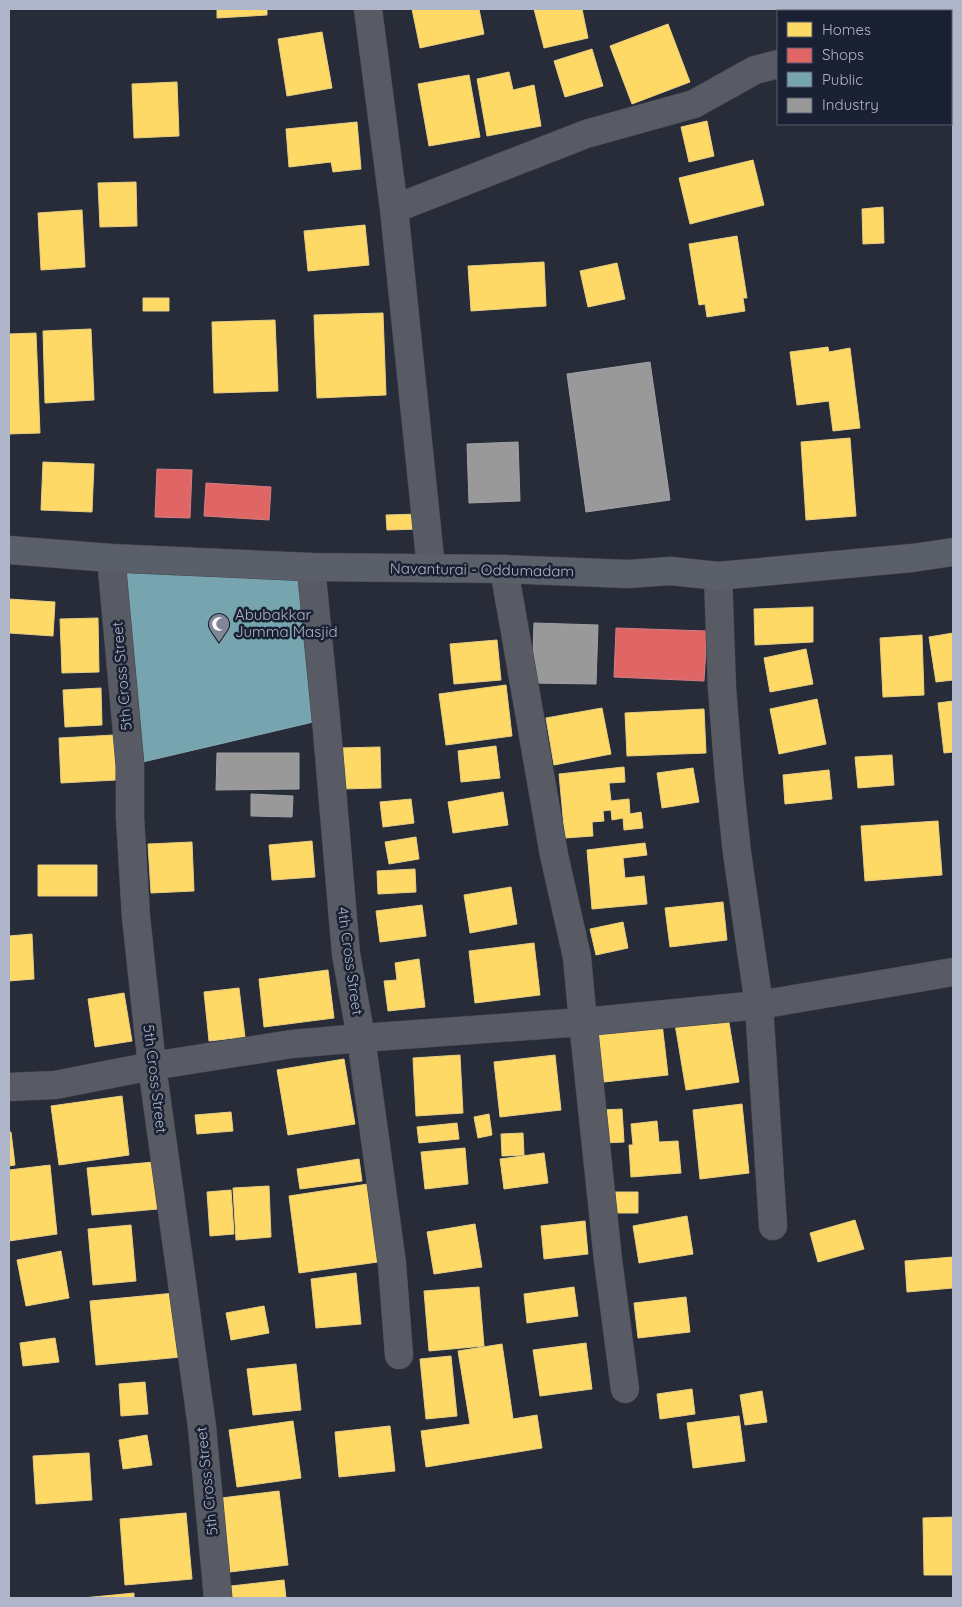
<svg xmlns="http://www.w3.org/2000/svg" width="962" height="1607" font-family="Quicksand,sans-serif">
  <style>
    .homes { fill: #ffd966; stroke: #e7ce84 }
    .shops { fill: #e06666; stroke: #d27e84 }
    .public { fill: #76a5af; stroke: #87aab7 }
    .industry { fill: #999; stroke: #a0a2a7 }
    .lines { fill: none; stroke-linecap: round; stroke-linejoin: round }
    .street-casing { stroke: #444750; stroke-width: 29 }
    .secondary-casing { stroke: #444750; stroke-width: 29 }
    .street { stroke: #585a64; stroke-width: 28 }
    .secondary { stroke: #5b5f69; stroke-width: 28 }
    .labels { text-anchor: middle; stroke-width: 5; stroke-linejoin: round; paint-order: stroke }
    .street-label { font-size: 15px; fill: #b0b6c9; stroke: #1a2132 }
    .poi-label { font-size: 15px; fill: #b0b6c9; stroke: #1a2132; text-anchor: start }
  </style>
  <rect width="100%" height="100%" fill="#272c38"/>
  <path class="homes" d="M 217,9 L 267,9 L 267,15 L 217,18 Z
    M 412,9 L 479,9 L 484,34 L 420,48 Z
    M 534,9 L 582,9 L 588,38 L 544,48 Z
    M 897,9 L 941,9 L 931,11 L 897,11 Z
    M 668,24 L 690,82 L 632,104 L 610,46 Z
    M 322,32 L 332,88 L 287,96 L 278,39 Z
    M 592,49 L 603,86 L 565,97 L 554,61 Z
    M 509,72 L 513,90 L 534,85 L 541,126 L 487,136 L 477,79 Z
    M 469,75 L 480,137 L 429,146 L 418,84 Z
    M 177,82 L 179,136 L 134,138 L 132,84 Z
    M 707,121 L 714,156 L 689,162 L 681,127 Z
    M 357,122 L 361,169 L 333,172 L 331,162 L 289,167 L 286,129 Z
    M 753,160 L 764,205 L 690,224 L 679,178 Z
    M 136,182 L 137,226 L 100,227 L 98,183 Z
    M 883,207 L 884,243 L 863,244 L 862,209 Z
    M 82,210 L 85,267 L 41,270 L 38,213 Z
    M 365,225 L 369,265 L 308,271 L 304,231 Z
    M 737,236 L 747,298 L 743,298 L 745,311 L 707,317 L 705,304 L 699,305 L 689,244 Z
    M 544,262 L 546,306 L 471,311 L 468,266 Z
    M 617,263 L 625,299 L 588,307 L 580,271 Z
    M 143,298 L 169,298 L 169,311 L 143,311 Z
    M 383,313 L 386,395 L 317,398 L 314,315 Z
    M 275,320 L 278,391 L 214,393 L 212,322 Z
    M 91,329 L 94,400 L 45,403 L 43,331 Z
    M 36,333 L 40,433 L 9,434 L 9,334 Z
    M 828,347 L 829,352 L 850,348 L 860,428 L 833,431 L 829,401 L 797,405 L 790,352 Z
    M 850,438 L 856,516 L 806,520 L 801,442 Z
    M 43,462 L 94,464 L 92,512 L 41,510 Z
    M 419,514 L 420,529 L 387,530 L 386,515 Z
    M 9,599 L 55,602 L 53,636 L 9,633 Z
    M 813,607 L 813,642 L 755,645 L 754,609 Z
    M 98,618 L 99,672 L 62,673 L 60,619 Z
    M 953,633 L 953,680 L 936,682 L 929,637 Z
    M 922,635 L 924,695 L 883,697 L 880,638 Z
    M 497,640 L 501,680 L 454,684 L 450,644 Z
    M 806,649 L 813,684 L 770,692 L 764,658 Z
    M 506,685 L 512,736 L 446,745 L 439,694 Z
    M 101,688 L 102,725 L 65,727 L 63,690 Z
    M 817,699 L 826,744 L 779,754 L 770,709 Z
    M 953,701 L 953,752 L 944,753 L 938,703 Z
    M 602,708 L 611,754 L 554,765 L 546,718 Z
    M 704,709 L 706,753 L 627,756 L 625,713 Z
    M 114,735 L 116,780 L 61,783 L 59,738 Z
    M 496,746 L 500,778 L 461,782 L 458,751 Z
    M 380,747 L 381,788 L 340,789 L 339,748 Z
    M 892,755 L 894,785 L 858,788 L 855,757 Z
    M 624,767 L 625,782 L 609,783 L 611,801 L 629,799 L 630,814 L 641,812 L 643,828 L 624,830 L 623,818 L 612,820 L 611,810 L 603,811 L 604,821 L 592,822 L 593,836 L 565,838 L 559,774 Z
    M 693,768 L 699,802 L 662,808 L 657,773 Z
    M 829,770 L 832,799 L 785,804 L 783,775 Z
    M 503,792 L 508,825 L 453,833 L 448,802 Z
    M 411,799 L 414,823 L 383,827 L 380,802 Z
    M 938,821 L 942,875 L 865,881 L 861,826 Z
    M 416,837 L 419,859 L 389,864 L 385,842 Z
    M 312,841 L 315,877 L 272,880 L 269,845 Z
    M 192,842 L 194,891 L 151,893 L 148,844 Z
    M 645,843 L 647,855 L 623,858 L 625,878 L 644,876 L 647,904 L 592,909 L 587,850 Z
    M 38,865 L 97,865 L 97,896 L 38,896 Z
    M 415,869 L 416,892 L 378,894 L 377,871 Z
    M 511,887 L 517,924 L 470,933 L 464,895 Z
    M 723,902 L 727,940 L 670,947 L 665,908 Z
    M 422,905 L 426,936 L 380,942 L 376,911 Z
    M 623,922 L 628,948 L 596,955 L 590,929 Z
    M 32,934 L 34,979 L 9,981 L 9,936 Z
    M 534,943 L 540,995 L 475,1003 L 469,951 Z
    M 419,959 L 425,1007 L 388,1011 L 384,981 L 397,980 L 395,963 Z
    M 328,970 L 334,1018 L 264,1027 L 259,979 Z
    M 239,988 L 245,1037 L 209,1041 L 204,992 Z
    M 124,993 L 132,1041 L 95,1047 L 88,999 Z
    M 728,1017 L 739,1082 L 686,1090 L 675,1024 Z
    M 662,1023 L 668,1075 L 604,1082 L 598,1029 Z
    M 460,1055 L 463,1113 L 416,1116 L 413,1058 Z
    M 555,1055 L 561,1110 L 500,1117 L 494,1062 Z
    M 344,1059 L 355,1124 L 288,1135 L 277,1070 Z
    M 122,1096 L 129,1155 L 59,1165 L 51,1106 Z
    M 742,1104 L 749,1173 L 700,1179 L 693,1110 Z
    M 622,1109 L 624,1142 L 604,1143 L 602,1110 Z
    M 231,1112 L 233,1131 L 197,1134 L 195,1115 Z
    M 489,1114 L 492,1135 L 478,1138 L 474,1117 Z
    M 657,1121 L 659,1142 L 678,1141 L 681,1173 L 631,1177 L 629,1145 L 633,1145 L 631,1124 Z
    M 457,1123 L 459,1139 L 419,1143 L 417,1127 Z
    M 9,1132 L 11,1132 L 15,1165 L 9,1166 Z
    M 523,1133 L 524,1155 L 502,1156 L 501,1134 Z
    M 465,1148 L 468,1184 L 425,1189 L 421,1152 Z
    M 544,1153 L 548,1183 L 504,1189 L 500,1159 Z
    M 359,1159 L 362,1181 L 300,1189 L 297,1169 Z
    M 154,1162 L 158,1209 L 92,1215 L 87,1168 Z
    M 50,1165 L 57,1234 L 9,1241 L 9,1170 Z
    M 368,1184 L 378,1262 L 299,1273 L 289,1196 Z
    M 269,1186 L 271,1237 L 236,1240 L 233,1188 Z
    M 231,1190 L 234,1234 L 210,1236 L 207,1192 Z
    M 614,1192 L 638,1192 L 638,1213 L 613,1213 Z
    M 687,1216 L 693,1254 L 639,1263 L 633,1226 Z
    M 855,1220 L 864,1249 L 818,1262 L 810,1233 Z
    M 585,1221 L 588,1254 L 544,1259 L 541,1226 Z
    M 475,1224 L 482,1267 L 434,1274 L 427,1232 Z
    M 131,1225 L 136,1281 L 93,1285 L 88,1229 Z
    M 61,1251 L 69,1298 L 26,1306 L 17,1260 Z
    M 953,1257 L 953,1288 L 907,1292 L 905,1261 Z
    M 356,1273 L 361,1324 L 316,1328 L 311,1279 Z
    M 479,1287 L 484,1346 L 429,1351 L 424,1291 Z
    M 574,1287 L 578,1316 L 527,1323 L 524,1294 Z
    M 175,1293 L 181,1357 L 96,1365 L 90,1301 Z
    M 686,1297 L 690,1332 L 638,1338 L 634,1303 Z
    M 264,1306 L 269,1333 L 231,1340 L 226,1313 Z
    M 55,1338 L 59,1362 L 23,1366 L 20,1343 Z
    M 586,1343 L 592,1389 L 540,1396 L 533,1350 Z
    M 502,1344 L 513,1419 L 537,1415 L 542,1448 L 426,1467 L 421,1431 L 470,1424 L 458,1351 Z
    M 451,1356 L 457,1416 L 426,1419 L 420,1359 Z
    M 296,1364 L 301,1410 L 253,1415 L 247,1369 Z
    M 145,1382 L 148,1414 L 121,1416 L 119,1384 Z
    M 692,1389 L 695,1414 L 660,1419 L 657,1394 Z
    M 762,1391 L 767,1422 L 745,1425 L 740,1395 Z
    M 739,1416 L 745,1461 L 693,1468 L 687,1423 Z
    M 293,1421 L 301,1478 L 237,1487 L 229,1430 Z
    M 390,1426 L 395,1471 L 339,1477 L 335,1432 Z
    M 147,1435 L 152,1465 L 123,1469 L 119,1440 Z
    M 89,1453 L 92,1500 L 36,1504 L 33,1456 Z
    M 279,1491 L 288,1565 L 230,1572 L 221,1498 Z
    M 186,1513 L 192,1579 L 125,1585 L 120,1519 Z
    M 953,1517 L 953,1575 L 924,1575 L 923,1518 Z
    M 284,1580 L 286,1598 L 232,1598 L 231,1586 Z
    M 134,1593 L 134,1598 L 83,1598 Z"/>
  <path class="shops" d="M 157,469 L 192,470 L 190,518 L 155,517 Z
    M 206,483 L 271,487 L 269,520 L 204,516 Z
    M 616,628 L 707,631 L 704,681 L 614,677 Z"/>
  <path class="public" d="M 111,558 L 311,567 L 326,719 L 130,765 Z"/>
  <path class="industry" d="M 650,362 L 670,500 L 586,512 L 567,374 Z
    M 518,442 L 520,501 L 469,503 L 467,444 Z
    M 534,623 L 598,625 L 596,684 L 532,683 Z
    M 217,753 L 299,753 L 299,789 L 216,790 Z
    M 251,794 L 293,796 L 292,817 L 251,816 Z"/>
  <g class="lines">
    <g class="street-casing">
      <path id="street" d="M 368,9 L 394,209 L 431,568
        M 951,20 L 953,20
        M 394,209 L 586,134 L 694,104 L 755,70 L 778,64
        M 111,558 L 130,765 L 130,817 L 136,917 L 152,1066 L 202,1427 L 218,1598
        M 311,567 L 326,719 L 346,954 L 361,1038 L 376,1146 L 392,1264 L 399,1355
        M 504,569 L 554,855 L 577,957 L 583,1022 L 608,1260 L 625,1389
        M 718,576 L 722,688 L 729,777 L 737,853 L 759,1005 L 773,1226
        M 9,1087 L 55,1085 L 152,1066 L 292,1044 L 361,1038 L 583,1022 L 759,1005 L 953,972"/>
    </g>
    <g class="secondary-casing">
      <path id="secondary" d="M 9,550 L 111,558 L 311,567 L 504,569 L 628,574 L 671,571 L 718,576 L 912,558 L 953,552"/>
    </g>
    <use href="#street" class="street"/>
    <use href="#secondary" class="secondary"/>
  </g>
  <defs>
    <g id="mosque-pin" transform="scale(1.125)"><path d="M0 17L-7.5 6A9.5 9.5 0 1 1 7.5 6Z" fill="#808696" stroke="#1a2132"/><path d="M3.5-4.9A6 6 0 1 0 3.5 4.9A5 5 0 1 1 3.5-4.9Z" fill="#fff"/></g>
  </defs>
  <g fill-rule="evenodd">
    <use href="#mosque-pin" x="219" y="624"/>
  </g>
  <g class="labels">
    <g class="street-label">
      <text transform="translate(482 570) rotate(1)" y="5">Navanturai - Oddumadam</text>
      <text transform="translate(122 676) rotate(-95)" y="5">5th Cross Street</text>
      <text transform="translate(350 961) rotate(82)" y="5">4th Cross Street</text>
      <text transform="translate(155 1079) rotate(83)" y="5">5th Cross Street</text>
      <text transform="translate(207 1481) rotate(-96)" y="5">5th Cross Street</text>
    </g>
    <g class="poi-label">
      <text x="235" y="620">Abubakkar<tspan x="235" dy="17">Jumma Masjid</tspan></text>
    </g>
  </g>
  <rect width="962" height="1607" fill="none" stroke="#b0b6c9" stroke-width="20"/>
  <rect x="777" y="10" width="175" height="115" fill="#1a2132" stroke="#565d6e"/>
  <rect x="787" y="22" width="25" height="15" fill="#ffd966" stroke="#565d6e"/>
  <text x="822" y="35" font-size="15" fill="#b0b6c9">Homes</text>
  <rect x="787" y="48" width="25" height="15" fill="#e06666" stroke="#565d6e"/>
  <text x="822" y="60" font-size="15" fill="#b0b6c9">Shops</text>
  <rect x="787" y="72" width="25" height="15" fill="#76a5af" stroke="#565d6e"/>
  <text x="822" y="85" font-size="15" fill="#b0b6c9">Public</text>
  <rect x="787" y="98" width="25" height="15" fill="#999999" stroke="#565d6e"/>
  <text x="822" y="110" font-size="15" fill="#b0b6c9">Industry</text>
</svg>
